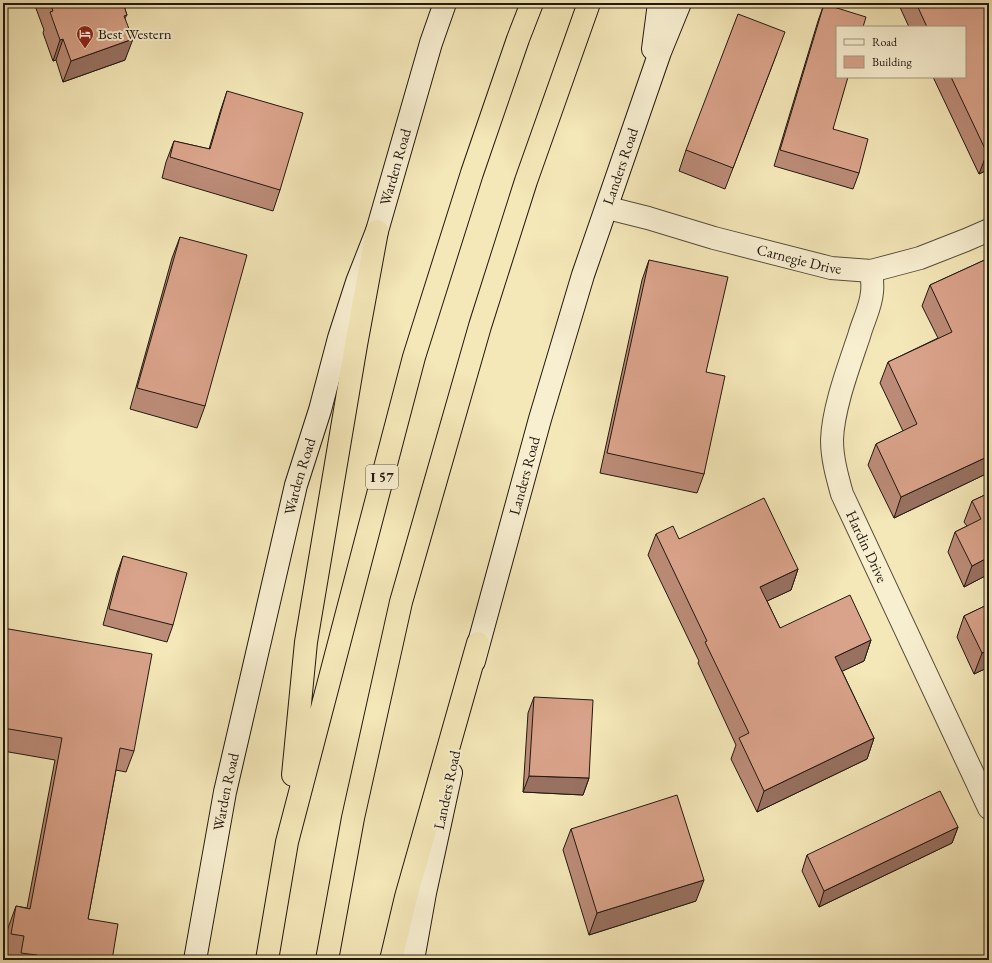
<svg xmlns="http://www.w3.org/2000/svg" width="992" height="963" font-family="'EB Garamond',serif">
  <style>
    .lines { fill: none; stroke-linecap: round; stroke-linejoin: round }
    .minor-casing { stroke: #564c39; stroke-width: 24 }
    .secondary-casing { stroke: #22180f; stroke-width: 24 }
    .motorway-casing { stroke: #22180f; stroke-width: 24 }
    .minor { stroke: #f8efd1; stroke-width: 22 }
    .secondary { stroke: #f8efd1; stroke-width: 22 }
    .motorway { stroke: #f4e7b8; stroke-width: 22 }
    .wall { fill: #bb8b77; stroke: #22180f }
    .shaded-wall { fill: #987161; stroke: #22180f }
    .building { fill: #d9a28a; stroke: #22180f }
    .labels { text-anchor: middle; stroke-width: 4; stroke-linejoin: round; paint-order: stroke }
    .shield { fill: #f8efd1; stroke: #625849; stroke-width: 1 }
    .shield-label { font-size: 14px; font-weight: bold; fill: #22180f }
    .poi-label { font-size: 15px; fill: #22180f; stroke: #f8efd1; text-anchor: start }
    .street-label { font-size: 15px; fill: #22180f; stroke: #f8efd1 }
  </style>
  <rect width="100%" height="100%" fill="#f4e7b8"/>
  <filter id="stains"><feTurbulence type="fractalNoise" baseFrequency=".005" numOctaves="4"/><feColorMatrix values="0 0 0 0 .2 0 0 0 0 .09 0 0 0 0 .02 0 0 0 .5 -.17"/></filter>
  <radialGradient id="worn" r=".72"><stop offset=".6" stop-color="#630" stop-opacity="0"/><stop offset="1" stop-color="#630" stop-opacity=".3"/></radialGradient>
  <g class="lines">
    <g class="minor-casing">
      <g id="minor">
        <path id="s1" d="M 608,208 L 648,218 L 714,238 L 831,268 L 871,271 L 920,258 L 966,240 L 989,230"/>
        <path id="s2" d="M 871,271 C 872,278 873,285 872,292 C 871,307 863,321 859,336 C 849,366 833,408 832,440 C 832,458 837,476 842,494 L 989,808"/>
      </g>
    </g>
    <g class="secondary-casing">
      <g id="secondary">
        <path d="M 653,49 L 659,3"/>
        <path id="s3" d="M 474,661 L 540,419 L 583,275 L 660,52 L 680,3"/>
        <path id="s4" d="M 195,960 L 225,792 L 296,485 L 320,410 L 339,338 L 357,282 L 377,231 L 431,43 L 445,3"/>
        <path d="M 413,960 L 425,893 L 451,773"/>
      </g>
    </g>
    <g class="motorway-casing">
      <path id="motorway" d="M 293,775 L 306,642 L 356,345 L 377,231
        M 267,960 L 287,842 L 414,357 L 472,173 L 518,39 L 532,3
        M 327,960 L 353,818 L 401,602 L 480,326 L 526,181 L 589,3
        M 391,960 L 406,897 L 478,643"/>
    </g>
    <use href="#minor" class="minor"/>
    <use href="#secondary" class="secondary"/>
    <use href="#motorway" class="motorway"/>
  </g>
  <path class="wall" d="M 34,3 L 123,3 L 127,15 L 125,18 L 125,60 L 63,82 L 56,60 L 53,61 L 43,33 L 44,30 Z
    M 898,3 L 989,3 L 989,169 L 979,174 L 933,77 L 965,77 L 965,27 L 909,27 Z
    M 824,4 L 833,129 L 859,173 L 853,189 L 774,166 L 818,21 Z
    M 777,53 L 725,189 L 679,171 L 686,150 Z
    M 227,91 L 280,190 L 273,211 L 162,178 L 166,162 L 174,141 L 209,149 L 220,112 Z
    M 180,237 L 205,406 L 197,428 L 130,409 L 172,258 Z
    M 989,258 L 989,474 L 988,473 L 894,518 L 868,465 L 876,444 L 903,431 L 880,383 L 888,362 L 938,338 L 922,306 L 930,285 Z
    M 649,260 L 706,372 L 704,474 L 697,493 L 600,473 L 642,280 Z
    M 989,493 L 989,574 L 964,587 L 948,552 L 955,532 L 967,526 L 964,522 L 972,501 Z
    M 656,534 L 679,539 L 798,569 L 791,590 L 767,601 L 780,628 L 871,640 L 864,661 L 842,671 L 874,738 L 867,759 L 757,812 L 731,759 L 736,745 L 698,663 L 699,661 L 648,555 Z
    M 123,556 L 173,625 L 167,642 L 103,625 L 117,573 Z
    M 989,604 L 989,667 L 974,674 L 957,637 L 964,616 Z
    M 3,628 L 134,751 L 126,772 L 116,770 L 88,919 L 112,960 L 16,960 L 17,957 L 3,955 L 8,928 L 16,906 L 27,908 L 55,760 L 3,751 Z
    M 534,697 L 589,778 L 583,795 L 523,792 L 528,713 Z
    M 958,827 L 952,843 L 819,907 L 802,871 L 807,855 Z
    M 571,829 L 696,901 L 589,935 L 563,850 Z"/>
  <path class="shaded-wall" d="M 63,39 L 56,60 L 53,61 L 60,40 Z
    M 133,39 L 125,60 L 63,82 L 71,61 Z
    M 989,152 L 989,169 L 979,174 L 987,153 Z
    M 989,456 L 988,473 L 894,518 L 901,497 Z
    M 989,557 L 989,574 L 964,587 L 972,566 Z
    M 798,569 L 791,590 L 752,608 L 760,587 Z
    M 871,640 L 864,661 L 828,678 L 835,657 Z
    M 989,650 L 989,667 L 974,674 L 982,653 Z
    M 874,738 L 867,759 L 757,812 L 764,791 Z
    M 529,776 L 589,778 L 583,795 L 523,792 Z
    M 958,827 L 952,843 L 819,907 L 824,891 Z
    M 704,880 L 696,901 L 589,935 L 597,913 Z"/>
  <path class="building" d="M 50,3 L 123,3 L 127,15 L 124,16 L 133,39 L 71,61 L 63,39 L 60,40 L 50,12 L 53,11 Z
    M 916,3 L 989,3 L 989,152 L 987,153 L 951,77 L 965,77 L 965,27 L 927,27 Z
    M 824,4 L 866,17 L 863,27 L 837,27 L 837,77 L 848,77 L 833,129 L 868,139 L 859,173 L 780,150 Z
    M 738,14 L 785,32 L 733,168 L 686,150 Z
    M 227,91 L 303,113 L 280,190 L 170,157 L 174,141 L 210,149 Z
    M 180,237 L 247,255 L 205,406 L 137,388 Z
    M 989,258 L 989,456 L 901,497 L 876,444 L 917,424 L 888,362 L 952,332 L 930,285 Z
    M 649,260 L 728,277 L 706,372 L 725,376 L 704,474 L 607,453 Z
    M 989,493 L 989,557 L 972,566 L 955,532 L 981,519 L 972,501 Z
    M 764,498 L 798,569 L 760,587 L 780,628 L 850,595 L 871,640 L 835,657 L 874,738 L 764,791 L 739,738 L 749,733 L 705,642 L 707,641 L 656,534 L 673,526 L 679,539 Z
    M 123,556 L 187,573 L 173,625 L 109,609 Z
    M 989,604 L 989,650 L 982,653 L 964,616 Z
    M 3,628 L 152,654 L 134,751 L 120,748 L 88,919 L 118,924 L 112,960 L 36,960 L 37,955 L 21,953 L 24,936 L 11,934 L 16,906 L 30,909 L 62,738 L 3,728 Z
    M 534,697 L 593,700 L 589,778 L 529,776 Z
    M 940,791 L 958,827 L 824,891 L 807,855 Z
    M 677,795 L 704,880 L 597,913 L 571,829 Z"/>
  <defs>
    <g id="hotel-pin" transform="scale(0.9)"><path d="M0 17L-7.5 6A9.5 9.5 0 1 1 7.5 6Z" fill="#8f2418" stroke="#f8efd1"/><path d="M-6-4.5h1.5V1H6V5H4.5V3h-9V5H-6ZM-4 0a1.8 1.8 0 1 1 3.6 0ZM.5 0V-2.5h3Q6-2.5 6 0Z" fill="#fff"/></g>
  </defs>
  <g fill-rule="evenodd">
    <use href="#hotel-pin" x="85" y="34"/>
  </g>
  <g class="labels">
    <rect class="shield" x="366" y="465" width="32" height="24" rx="3"/>
    <g class="shield-label">
      <text x="382" y="482">I 57</text>
    </g>
    <g class="poi-label">
      <text x="98" y="39">Best Western</text>
    </g>
    <g class="street-label">
      <text dy="5" stroke="none"><textPath href="#s3" startOffset="516">Landers Road</textPath></text>
      <text dy="5" stroke="none"><textPath href="#s4" startOffset="819">Warden Road</textPath></text>
      <text dy="5" stroke="none"><textPath href="#s1" startOffset="198">Carnegie Drive</textPath></text>
      <text dy="5" stroke="none"><textPath href="#s3" startOffset="192">Landers Road</textPath></text>
      <text dy="5" stroke="none"><textPath href="#s4" startOffset="495">Warden Road</textPath></text>
      <text dy="5" stroke="none"><textPath href="#s2" startOffset="288">Hardin Drive</textPath></text>
      <text transform="translate(447 790) rotate(-78)" y="5">Landers Road</text>
      <text dy="5" stroke="none"><textPath href="#s4" startOffset="171">Warden Road</textPath></text>
    </g>
  </g>
  <rect width="992" height="963" fill="none" stroke="#f4e7b8" stroke-width="16"/>
  <rect x="4" y="4" width="984" height="955" fill="none" stroke="#22180f" stroke-width="2"/>
  <rect x="8" y="8" width="976" height="947" fill="none" stroke="#22180f"/>
  <rect x="836" y="26" width="130" height="52" fill="#f8efd1" stroke="#a29983"/>
  <rect x="844" y="39" width="20" height="6" fill="#f8efd1" stroke="#a29983"/>
  <text x="872" y="46" font-size="12" fill="#22180f">Road</text>
  <rect x="844" y="56" width="20" height="12" fill="#d9a28a" stroke="#a29983"/>
  <text x="872" y="66" font-size="12" fill="#22180f">Building</text>
  <rect width="100%" height="100%" filter="url(#stains)"/>
  <rect width="100%" height="100%" fill="url(#worn)"/>
</svg>
